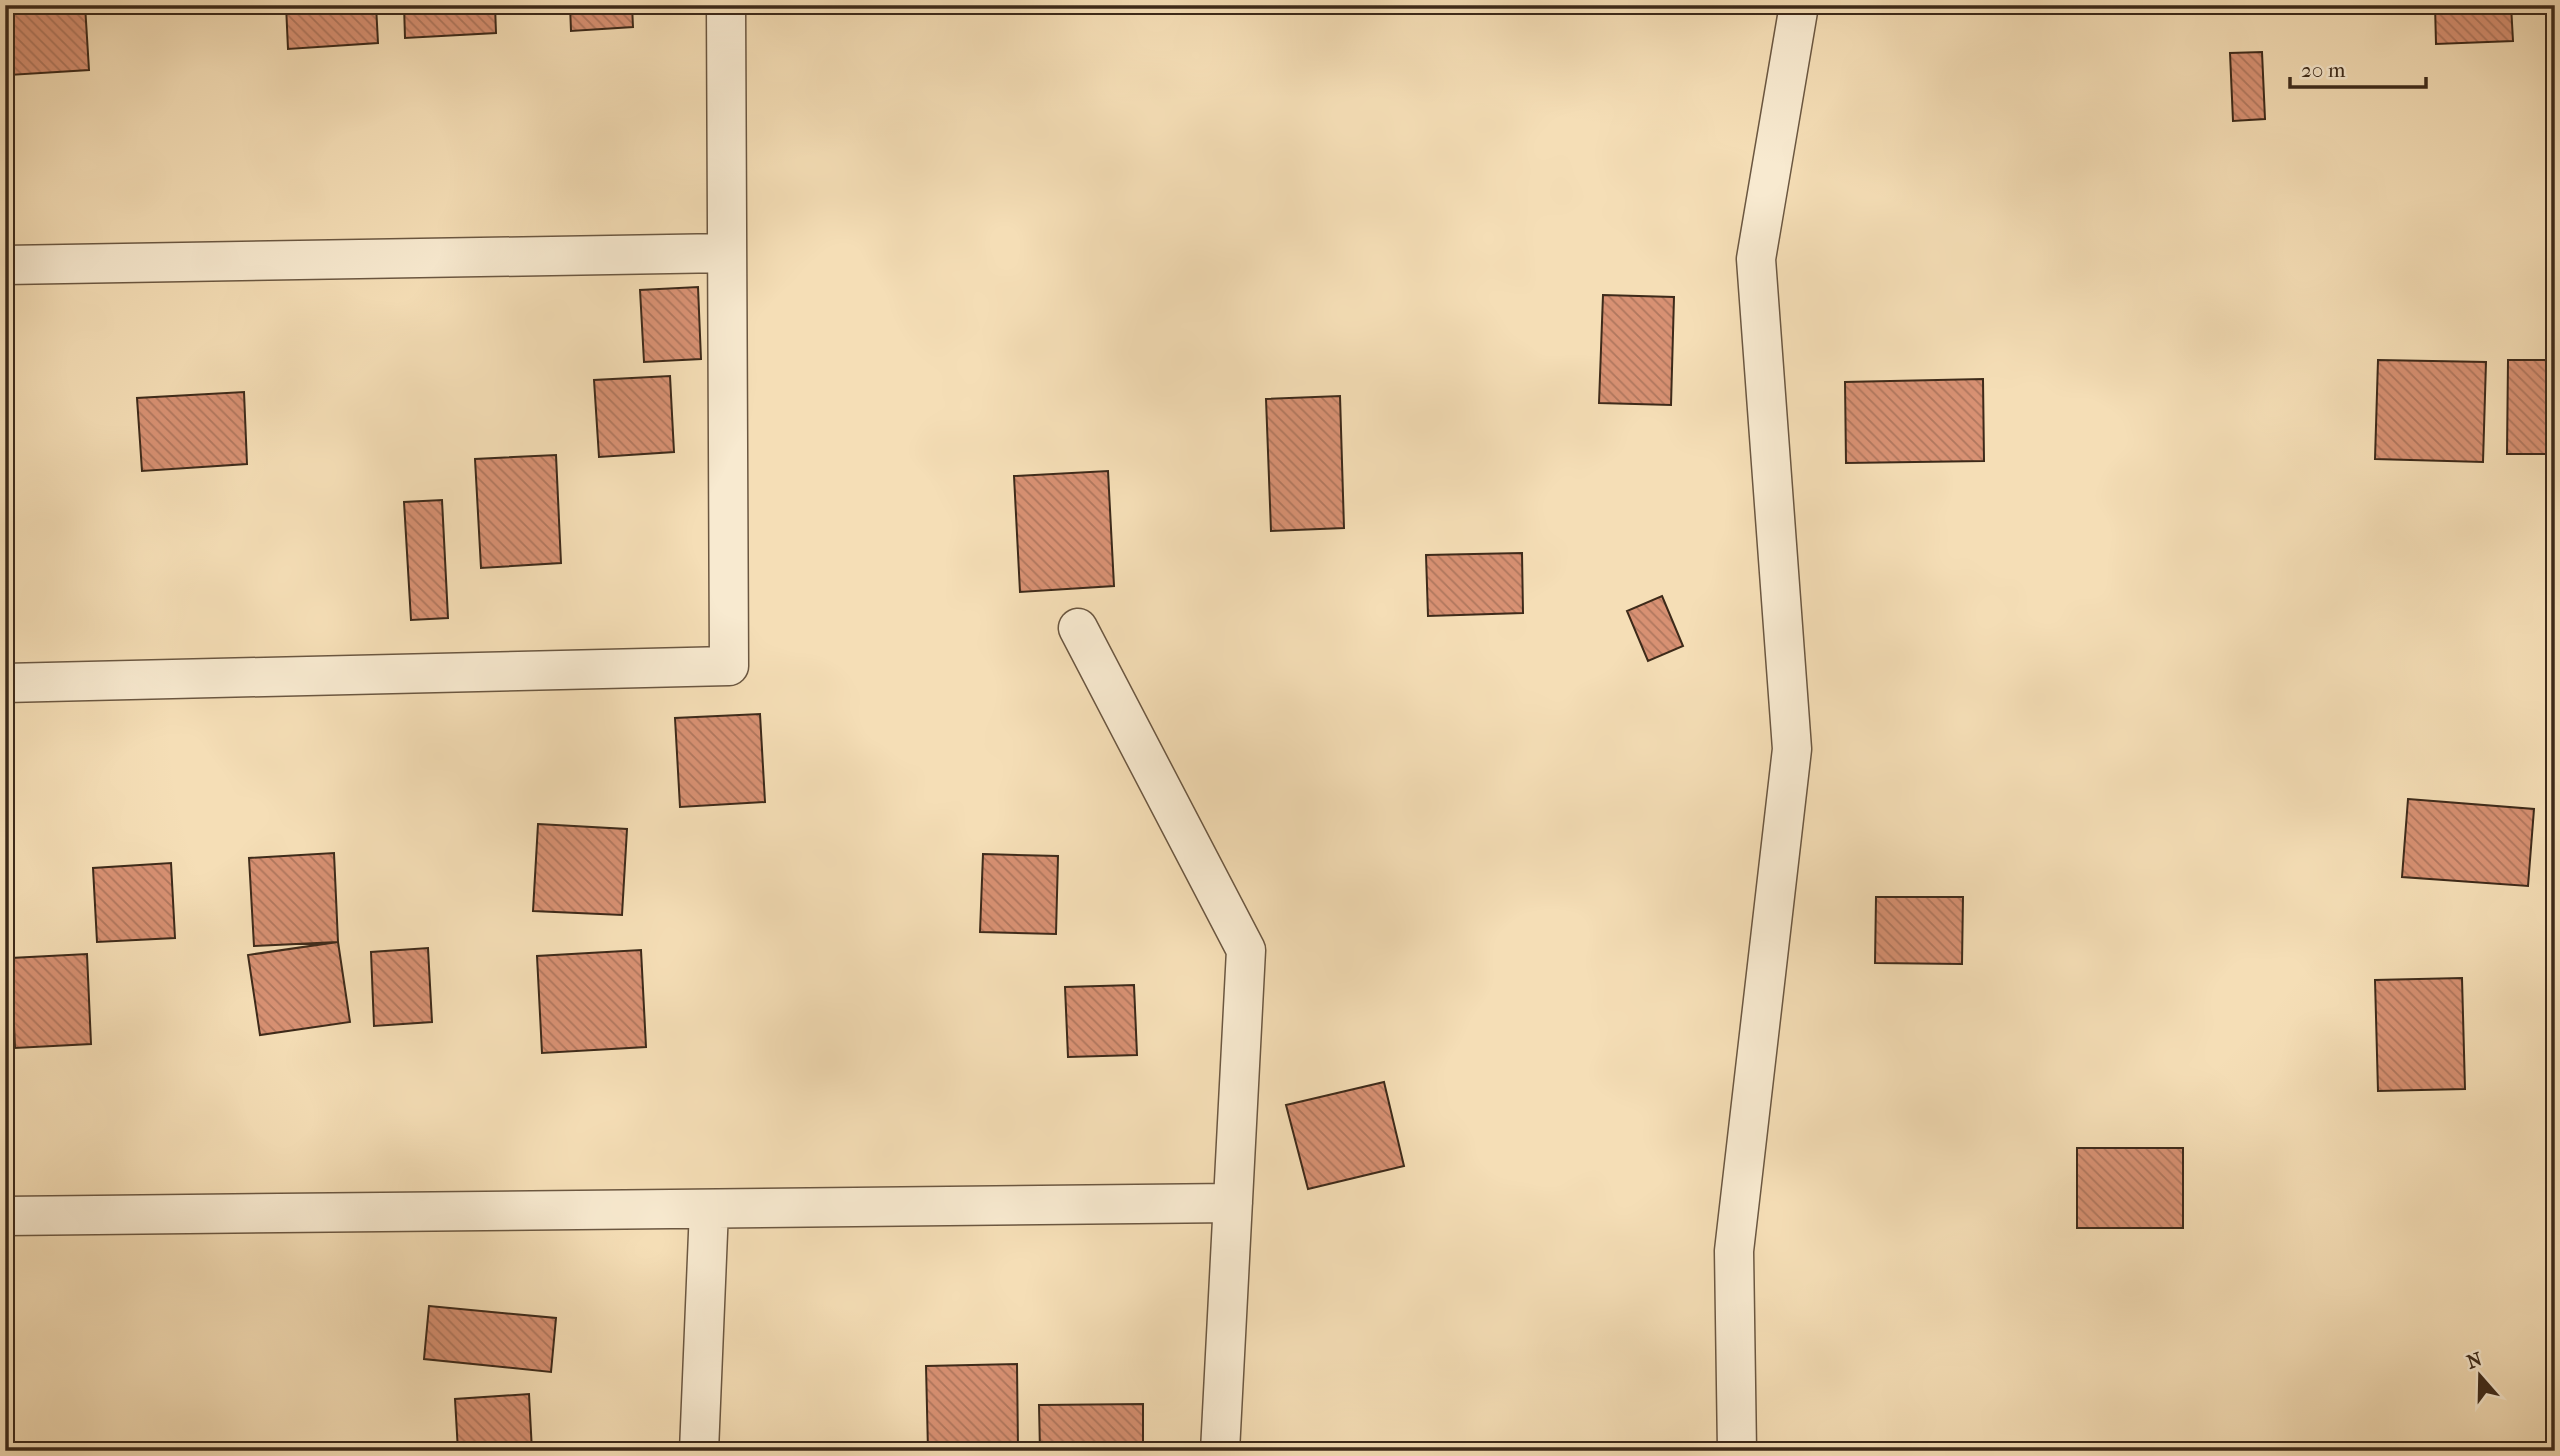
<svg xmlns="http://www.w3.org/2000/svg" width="2560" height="1456" font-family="'IM FELL French Canon',serif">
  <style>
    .building { fill: url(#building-back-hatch); stroke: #3d2a1a; stroke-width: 2 }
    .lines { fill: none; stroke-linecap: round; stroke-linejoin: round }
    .minor-casing { stroke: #6b5741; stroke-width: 41 }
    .minor { stroke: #f8ead0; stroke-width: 38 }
  </style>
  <defs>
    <pattern id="building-back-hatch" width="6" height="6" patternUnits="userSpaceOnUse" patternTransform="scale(1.75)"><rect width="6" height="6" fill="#d89173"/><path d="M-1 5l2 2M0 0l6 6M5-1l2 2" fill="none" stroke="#b0775e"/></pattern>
  </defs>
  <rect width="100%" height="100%" fill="#f5deb6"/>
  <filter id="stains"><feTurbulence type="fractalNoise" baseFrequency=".00286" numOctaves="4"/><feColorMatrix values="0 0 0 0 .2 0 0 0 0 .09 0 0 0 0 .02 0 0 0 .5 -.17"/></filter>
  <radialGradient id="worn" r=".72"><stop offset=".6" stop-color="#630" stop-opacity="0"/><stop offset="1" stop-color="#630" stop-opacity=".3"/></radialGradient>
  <path class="building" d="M 5,5 L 85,5 L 89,70 L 9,75 Z
    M 286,5 L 376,5 L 378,43 L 288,49 Z
    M 404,5 L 495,5 L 496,33 L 405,38 Z
    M 570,5 L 632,5 L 633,27 L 571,31 Z
    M 2435,5 L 2511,5 L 2513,41 L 2436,44 Z
    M 2262,52 L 2265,119 L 2233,121 L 2230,53 Z
    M 698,287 L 701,359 L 644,362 L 640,290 Z
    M 1603,295 L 1674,297 L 1671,405 L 1599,403 Z
    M 2378,360 L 2486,362 L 2483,462 L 2375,459 Z
    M 2508,360 L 2555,360 L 2555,454 L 2507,454 Z
    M 670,376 L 674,452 L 599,457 L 594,380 Z
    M 1983,379 L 1984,461 L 1846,463 L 1845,382 Z
    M 244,392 L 247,464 L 142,471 L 137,398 Z
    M 1340,396 L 1344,528 L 1271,531 L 1266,399 Z
    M 556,455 L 561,563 L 481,568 L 475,459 Z
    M 1108,471 L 1114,586 L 1020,592 L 1014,476 Z
    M 442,500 L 448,618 L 411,620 L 404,502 Z
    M 1522,553 L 1523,613 L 1428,616 L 1426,555 Z
    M 1662,596 L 1683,646 L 1648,661 L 1627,611 Z
    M 760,714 L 765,802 L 680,807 L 675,718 Z
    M 2408,799 L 2534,809 L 2528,886 L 2402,877 Z
    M 538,824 L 627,829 L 622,915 L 533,911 Z
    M 334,853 L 338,942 L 254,946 L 249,858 Z
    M 983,854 L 1058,856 L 1056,934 L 980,932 Z
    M 171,863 L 175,938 L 97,942 L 93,868 Z
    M 1876,897 L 1963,897 L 1962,964 L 1875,963 Z
    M 338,942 L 350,1022 L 260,1035 L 248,955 Z
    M 428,948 L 432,1022 L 374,1026 L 371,952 Z
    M 641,950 L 646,1047 L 542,1053 L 537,956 Z
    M 87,954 L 91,1044 L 15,1048 L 11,958 Z
    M 2462,978 L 2465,1089 L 2378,1091 L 2375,980 Z
    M 1134,985 L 1137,1055 L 1068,1057 L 1065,987 Z
    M 1384,1082 L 1404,1166 L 1308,1189 L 1286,1105 Z
    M 2077,1148 L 2183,1148 L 2183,1228 L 2077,1228 Z
    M 429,1306 L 556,1318 L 551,1372 L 424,1359 Z
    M 1017,1364 L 1018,1449 L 928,1451 L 926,1366 Z
    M 529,1394 L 532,1451 L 458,1451 L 455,1399 Z
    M 1143,1404 L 1143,1451 L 1040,1451 L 1039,1405 Z"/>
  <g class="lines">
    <g class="minor-casing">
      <path id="minor" d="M 5,265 L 727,253
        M 1078,628 L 1246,950 L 1220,1451
        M 5,683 L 729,666 L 726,5
        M 5,1216 L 1233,1203
        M 699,1451 L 709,1209
        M 1737,1451 L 1734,1251 L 1792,749 L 1756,259 L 1799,5"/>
    </g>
    <use href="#minor" class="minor"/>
  </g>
  <rect width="2560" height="1456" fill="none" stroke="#f5deb6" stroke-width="28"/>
  <rect x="7" y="7" width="2546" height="1442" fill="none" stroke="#3d2a1a" stroke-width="3.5"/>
  <rect x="14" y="14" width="2532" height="1428" fill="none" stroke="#3d2a1a" stroke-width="2"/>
  <g transform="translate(2480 1376) rotate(340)" stroke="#f8ead0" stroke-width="5" paint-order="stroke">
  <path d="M0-5L12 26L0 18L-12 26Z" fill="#3d2a1a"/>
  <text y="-10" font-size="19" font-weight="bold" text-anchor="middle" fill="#3d2a1a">N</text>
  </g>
  <path d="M2290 77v10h136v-10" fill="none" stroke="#3d2a1a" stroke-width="3.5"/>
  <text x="2301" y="77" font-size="21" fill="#3d2a1a" stroke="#f8ead0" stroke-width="5" paint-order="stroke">20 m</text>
  <rect width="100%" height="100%" filter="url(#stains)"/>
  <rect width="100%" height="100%" fill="url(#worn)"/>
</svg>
